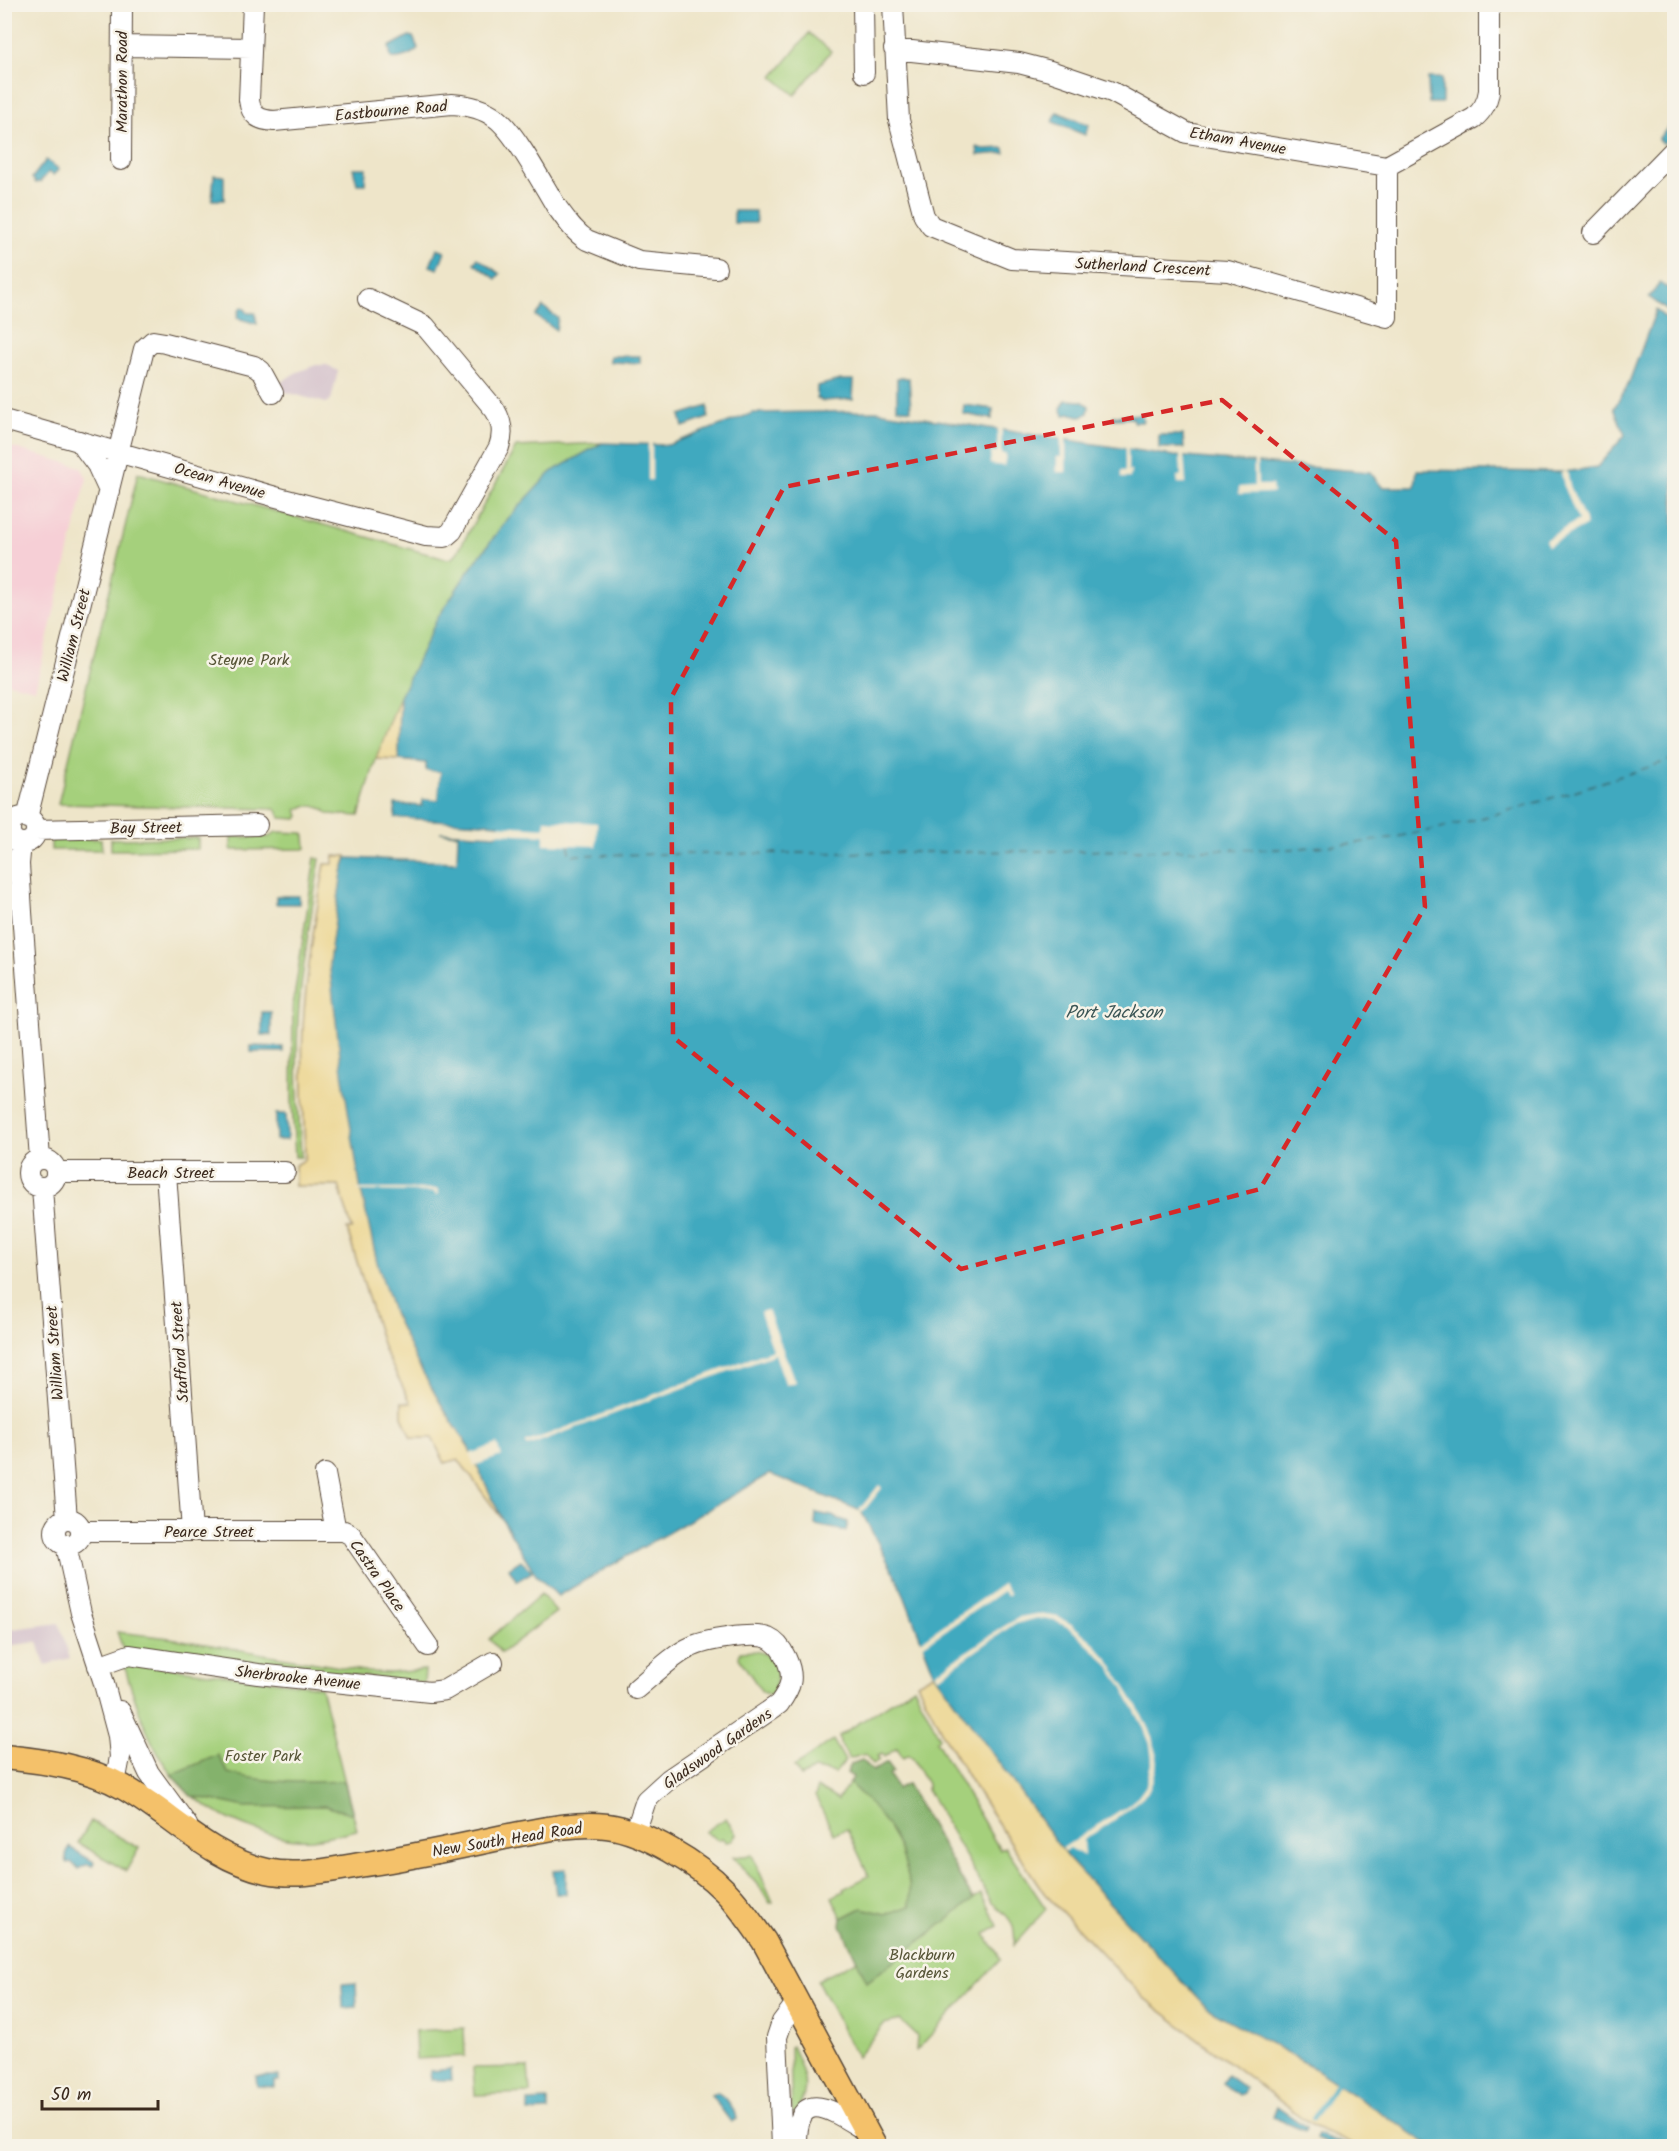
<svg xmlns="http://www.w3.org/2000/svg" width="1679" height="2151" font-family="Kalam,sans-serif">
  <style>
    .built { fill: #f6cfd6 }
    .industrial { fill: #d1bdc9 }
    .green { fill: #a5d07c; stroke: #707d4d; stroke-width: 1.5 }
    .forest { fill: #84b26c; stroke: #606e45; stroke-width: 1.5 }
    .sand { fill: #eeda9e; stroke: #94825e; stroke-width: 1.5 }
    .water { fill: #3fa9bf; stroke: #3d6a6e; stroke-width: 1.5 }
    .pier { fill: #eee5c9 }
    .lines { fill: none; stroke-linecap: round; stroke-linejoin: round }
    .stream { stroke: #3fa9bf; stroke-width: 4.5 }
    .ferry { stroke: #3c5656; stroke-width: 1.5; stroke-dasharray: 8 6; stroke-linecap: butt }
    .minor-casing { stroke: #564638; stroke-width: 22 }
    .major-casing { stroke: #564638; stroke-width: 27 }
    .minor { stroke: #fff; stroke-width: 20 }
    .major { stroke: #f4c16b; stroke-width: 24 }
    .marked { fill: none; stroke: #d62828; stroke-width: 4.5; stroke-dasharray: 12 8; stroke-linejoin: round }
    .labels { text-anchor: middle; stroke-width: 5; stroke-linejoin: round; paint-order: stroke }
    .street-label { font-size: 16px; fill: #3b2a1e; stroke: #f7f3e8 }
    .park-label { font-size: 16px; fill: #565436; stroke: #f7f3e8 }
    .water-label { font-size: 18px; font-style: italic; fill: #3c5656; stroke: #f7f3e8 }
  </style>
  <rect width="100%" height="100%" fill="#f7f3e8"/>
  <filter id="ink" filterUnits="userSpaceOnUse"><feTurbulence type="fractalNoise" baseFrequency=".0167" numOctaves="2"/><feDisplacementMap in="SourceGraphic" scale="12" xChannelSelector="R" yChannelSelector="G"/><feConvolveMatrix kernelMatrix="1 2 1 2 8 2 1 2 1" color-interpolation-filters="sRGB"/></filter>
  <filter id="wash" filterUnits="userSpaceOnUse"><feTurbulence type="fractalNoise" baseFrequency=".008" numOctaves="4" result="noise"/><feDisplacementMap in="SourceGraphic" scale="24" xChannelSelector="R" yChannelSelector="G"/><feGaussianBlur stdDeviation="1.35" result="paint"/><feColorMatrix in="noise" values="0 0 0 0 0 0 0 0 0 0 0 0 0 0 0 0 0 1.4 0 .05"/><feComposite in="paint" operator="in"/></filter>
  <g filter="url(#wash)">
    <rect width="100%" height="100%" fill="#eee5c9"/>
    <path class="built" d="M 4,445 L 81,467 L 87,478 L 35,689 L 5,682 Z"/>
    <path class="industrial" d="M 316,365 L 327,365 L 338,371 L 331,400 L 326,403 L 282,391 L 277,385 L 295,373 Z
      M 59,1623 L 70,1658 L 45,1665 L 38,1642 L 5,1646 L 5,1630 Z"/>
    <path class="green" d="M 809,33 L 831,51 L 795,95 L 773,77 Z
      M 602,443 L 551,472 L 506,521 L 465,576 L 437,619 L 400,697 L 376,759 L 359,816 L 328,814 L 323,809 L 314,806 L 305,806 L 297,810 L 299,816 L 297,819 L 281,818 L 276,809 L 58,804 L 138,473 L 446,559 L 452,558 L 457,553 L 516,447 Z
      M 276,832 L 303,833 L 305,836 L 306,848 L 304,849 L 231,850 L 231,837 L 269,837 Z
      M 198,838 L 198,849 L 111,850 L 111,839 Z
      M 54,839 L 101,839 L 102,850 L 51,850 L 51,842 Z
      M 315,858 L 320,859 C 312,907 304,956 299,1005 C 295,1055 298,1106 301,1157 L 295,1157 L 292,1101 L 293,1005 Z
      M 541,1594 L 556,1612 L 501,1653 L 489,1639 Z
      M 117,1632 L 170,1638 L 369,1672 L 390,1673 L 425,1670 L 424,1683 L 123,1649 Z
      M 740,1652 C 745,1652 754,1650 759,1652 C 780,1657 781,1681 770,1695 L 762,1692 L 739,1658 Z
      M 131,1663 L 321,1687 L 357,1830 C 342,1833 327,1837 312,1839 C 289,1841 266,1834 245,1826 C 165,1795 148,1742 124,1665 Z
      M 914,1687 L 940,1738 L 936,1741 L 1000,1850 L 1005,1847 L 1046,1909 L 1014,1945 C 1017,1924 1008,1915 992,1903 L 927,1789 L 927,1784 L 913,1759 L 908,1755 L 903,1758 L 897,1748 L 884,1757 L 882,1754 L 877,1756 L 879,1760 L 873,1764 L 865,1754 L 849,1759 L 840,1743 L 839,1736 Z
      M 833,1740 L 845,1761 L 835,1773 L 814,1769 L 801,1777 L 794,1767 Z
      M 862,1760 L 873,1771 L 887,1762 L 893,1772 L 889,1774 L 897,1789 L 907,1784 L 973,1899 L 981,1894 L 998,1926 L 985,1934 L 1001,1959 L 916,2051 L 917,2036 L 900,2020 L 884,2024 L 857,2057 L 817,1980 L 855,1962 L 886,1914 L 862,1908 L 842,1918 L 832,1897 L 844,1891 L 843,1889 L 869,1876 L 847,1829 L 834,1834 L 815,1796 L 818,1788 L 838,1800 L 853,1777 L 847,1773 L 851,1764 Z
      M 726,1818 L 736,1834 L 731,1841 L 726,1842 L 722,1838 L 718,1840 L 705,1832 Z
      M 91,1821 L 139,1848 L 126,1871 L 78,1843 Z
      M 752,1855 L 773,1902 L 770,1903 L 762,1890 L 733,1857 Z
      M 464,2028 L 465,2056 L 416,2059 L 415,2031 Z
      M 792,2046 C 804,2072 813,2092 792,2117 L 790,2047 Z
      M 528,2067 L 530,2093 L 475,2095 L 473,2068 Z"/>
    <path class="forest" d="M 218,1755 L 228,1773 C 266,1783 305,1783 344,1781 L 353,1814 L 325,1806 L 245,1807 L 222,1802 L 191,1796 L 171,1775 Z
      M 862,1760 L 873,1771 L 887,1762 L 893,1772 L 889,1774 L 897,1789 L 907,1784 L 973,1900 L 867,1982 L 841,1926 L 842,1918 L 862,1908 L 886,1914 L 910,1906 C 912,1854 886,1816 849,1783 L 853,1777 L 847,1773 L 851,1764 Z"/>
    <path class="sand" d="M 400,697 L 399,760 L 376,759 Z
      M 334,856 L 347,856 L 342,872 L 393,1312 L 417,1362 L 442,1406 L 468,1446 L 502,1519 L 458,1459 L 445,1463 L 432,1438 L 411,1438 L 402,1416 L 402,1402 L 411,1403 L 384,1350 L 347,1229 L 352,1229 L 339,1186 L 295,1186 L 295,1165 L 303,1161 L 305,1156 C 304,1113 301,1070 303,1027 C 306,972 315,918 325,864 L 333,864 Z
      M 935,1673 L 1067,1857 L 1207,2008 L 1309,2065 L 1431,2146 L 1356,2146 L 1313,2126 L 1144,1998 L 1044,1893 L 973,1785 L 944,1736 L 917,1683 Z"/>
    <path class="water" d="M 409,36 L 413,37 L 418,48 C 414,54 399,60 391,58 L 389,47 Z
      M 1428,78 L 1442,78 L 1442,103 L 1429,103 Z
      M 1057,112 L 1089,125 L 1085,135 L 1053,122 Z
      M 1671,124 L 1674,127 L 1674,132 L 1663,144 L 1658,139 Z
      M 977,147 L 983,149 L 1004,148 L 1005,153 L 978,155 Z
      M 46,160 L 59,169 L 53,175 L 49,172 L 40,182 L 36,183 L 32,178 Z
      M 353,168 L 366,168 L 365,184 L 357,184 Z
      M 214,175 L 224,176 L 224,200 L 212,200 Z
      M 734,211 L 755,211 L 756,223 L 734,223 Z
      M 437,248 L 445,251 L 438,269 L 430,266 Z
      M 478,258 L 500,274 L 496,279 L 474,263 Z
      M 1674,280 L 1674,2146 L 1431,2146 L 1309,2065 L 1207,2008 L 1067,1857 L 934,1673 L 900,1585 L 861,1511 L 770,1474 L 558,1596 L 536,1575 L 502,1519 L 468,1446 L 442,1406 L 417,1362 L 393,1312 L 377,1262 L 360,1186 L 342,1072 L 329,962 L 342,872 L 347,858 L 457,862 L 458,834 L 440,832 L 497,835 L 498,824 L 395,818 L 395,804 L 422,806 L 423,799 L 438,800 L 440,772 L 426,771 L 426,763 L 399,760 L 400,697 L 437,619 L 465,576 L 506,521 L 551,472 L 602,443 L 668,445 L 753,413 L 877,411 L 1174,456 L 1370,472 L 1382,487 L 1415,487 L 1417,470 L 1565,472 L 1597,467 L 1625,435 L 1614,408 L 1628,385 L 1656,310 L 1667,319 L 1673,315 L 1649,297 L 1660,283 L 1667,288 Z
      M 243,307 L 248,313 L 255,313 L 257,324 L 237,318 L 240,308 Z
      M 543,307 L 558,318 L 556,330 L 536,316 Z
      M 610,356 L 640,356 L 640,363 L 610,362 Z
      M 897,378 L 909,378 L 911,410 L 897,408 Z
      M 840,380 L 854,380 L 853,399 L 822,401 L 817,398 L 817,386 Z
      M 1066,400 L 1082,401 L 1089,406 L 1088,413 L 1082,417 L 1072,414 L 1064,415 L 1061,408 Z
      M 964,405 L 993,409 L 992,419 L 963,414 Z
      M 708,406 L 708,418 L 683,427 L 680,415 Z
      M 1142,414 L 1143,422 L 1134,422 L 1133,418 L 1113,419 L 1113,416 Z
      M 1159,435 L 1183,435 L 1184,448 L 1159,448 Z
      M 276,896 L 299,896 L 299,904 L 276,904 Z
      M 262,1012 L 271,1012 L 271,1035 L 262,1035 Z
      M 251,1046 L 283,1047 L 283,1052 L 251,1052 Z
      M 276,1114 L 286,1114 L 287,1140 L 276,1140 Z
      M 816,1513 L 832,1516 L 848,1522 L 846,1531 L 815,1525 Z
      M 521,1560 L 532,1572 L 517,1581 L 509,1568 Z
      M 69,1847 L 94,1862 L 92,1866 L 88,1864 L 78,1869 L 71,1862 L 67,1863 L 66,1855 Z
      M 566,1869 L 566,1894 L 556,1894 L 553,1870 Z
      M 356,1983 L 357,2007 L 343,2008 L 342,1984 Z
      M 451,2069 L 452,2080 L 431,2080 L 430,2071 Z
      M 1227,2075 L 1245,2088 L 1243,2093 L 1239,2095 L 1222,2083 Z
      M 256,2076 L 279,2076 L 279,2081 L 275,2081 L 275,2087 L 257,2086 Z
      M 716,2092 C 727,2098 734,2106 736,2119 L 731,2122 L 711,2095 Z
      M 548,2100 L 548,2111 L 528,2112 L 528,2101 Z
      M 1277,2107 L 1306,2127 L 1305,2131 L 1273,2117 Z
      M 1318,2134 L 1348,2146 L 1335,2146 L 1316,2139 Z"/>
    <path class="pier" d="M 998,426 L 1002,427 L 1001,454 L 1006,454 L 1004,466 L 990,464 L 991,452 L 997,453 Z
      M 1061,436 L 1066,437 L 1066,472 L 1057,472 L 1057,457 L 1061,457 Z
      M 648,441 L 652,441 L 652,480 L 648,480 Z
      M 1125,447 L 1128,447 L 1128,471 L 1131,471 L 1130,478 L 1121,478 L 1121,471 L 1125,471 Z
      M 1180,454 L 1184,454 L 1186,483 L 1178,483 L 1177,477 L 1181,475 Z
      M 1254,460 L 1257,460 L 1258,485 L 1272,485 L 1273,493 L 1239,494 L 1239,487 L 1254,486 Z
      M 1567,471 L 1570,486 L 1587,525 L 1548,546 L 1545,540 L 1578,520 L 1564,486 L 1561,472 Z
      M 426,771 L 440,772 L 438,800 L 423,799 L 424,796 L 435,797 L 437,775 L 426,774 Z
      M 392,818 L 544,828 L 545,820 L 597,823 L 596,846 L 544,844 L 544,835 L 437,831 L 440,829 L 495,832 L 495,827 L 395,821 Z
      M 358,1189 L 438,1189 L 439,1194 L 435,1195 L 435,1192 L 358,1191 Z
      M 768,1310 L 795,1382 L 786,1385 L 775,1354 L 527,1446 L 525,1443 L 773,1350 L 760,1312 Z
      M 497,1444 L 501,1456 L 474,1466 L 469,1454 Z
      M 879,1485 L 882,1488 L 862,1513 L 859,1510 Z
      M 1003,1584 L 1010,1594 L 1007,1596 L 1003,1591 L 921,1647 L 919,1642 Z
      M 1037,1614 L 1058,1617 L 1071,1624 L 1092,1641 L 1108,1659 L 1141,1713 L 1152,1737 L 1157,1754 L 1156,1769 L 1152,1783 L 1147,1793 L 1115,1820 L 1083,1840 L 1084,1856 L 1070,1848 L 1064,1852 L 1061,1849 L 1127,1806 L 1138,1797 L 1146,1786 L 1152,1759 L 1150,1744 L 1143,1726 L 1120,1683 L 1106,1662 L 1071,1629 L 1056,1621 L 1037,1618 L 1014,1624 L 938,1678 L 935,1673 L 1003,1627 L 1020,1617 Z"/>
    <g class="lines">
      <path class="stream" d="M 1313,2119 L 1337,2083"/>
      <path class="ferry" d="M 569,845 L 569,855 L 1291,849 C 1320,846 1350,845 1378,840 C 1479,824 1577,790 1674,759"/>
    </g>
  </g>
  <g filter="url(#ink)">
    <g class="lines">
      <g class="minor-casing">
        <path id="minor" d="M 253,4 L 249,100 C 251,116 259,120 274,121 L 452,104 C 468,105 483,108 496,118 C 515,132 542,183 556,206 C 565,218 574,232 587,240 L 639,261 L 716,268
          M 863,4 L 864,73
          M 893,4 L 899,120 L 924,216 L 931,226 L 1012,259 L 1228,271 L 1387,317 L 1387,166
          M 122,46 L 251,48
          M 894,49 L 1019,63 L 1050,71 L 1112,92 L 1187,133 L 1387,166 L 1474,118 C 1483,110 1487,103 1489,91 L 1489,4
          M 121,160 L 122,4
          M 1593,233 L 1674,150
          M 4,420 L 276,497 L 426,536 L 445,537 L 452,531 L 499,447 C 504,433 502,422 495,410 L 425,326 L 368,299
          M 79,441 L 97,465 L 109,491
          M10 830a13 13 0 1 1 26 0a13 13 0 1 1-26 0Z
          M 27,818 L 144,349 L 153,341 L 165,343 L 254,366 L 261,371 L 273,393
          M 36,830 L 257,825
          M 21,843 L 19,864 L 22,912 L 40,1159
          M28 1173a14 14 0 1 1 28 0a14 14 0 1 1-28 0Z
          M 57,1172 L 285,1172
          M 166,1173 L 192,1531
          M 42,1188 L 67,1519
          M 325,1474 L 336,1531 L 344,1531 L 351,1535 L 428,1646
          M55 1532a13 13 0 1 1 26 0a13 13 0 1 1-26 0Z
          M 82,1531 L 336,1531
          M 66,1545 L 81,1613 L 103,1680 L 118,1736 L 120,1757 L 115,1783
          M 98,1666 L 129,1655 L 258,1674 L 430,1692 L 445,1690 L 493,1662
          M 120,1711 L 149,1773 L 187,1825
          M 635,1833 L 646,1800 L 669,1779 L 779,1704 C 791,1687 795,1678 786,1658 C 782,1649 777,1642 768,1638 C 753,1632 705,1640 691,1647 C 674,1654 651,1677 636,1689
          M 782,2146 L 777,2037 L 782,2022 L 797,2002
          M 797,2146 C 796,2083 833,2111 866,2131"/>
      </g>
      <g class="major-casing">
        <path id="major" d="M 4,1757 C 44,1761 88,1767 123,1787 C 171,1814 210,1859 267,1871 C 299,1878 333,1869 366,1864 C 412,1857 458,1847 504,1837 C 537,1831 574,1822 607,1826 C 645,1831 699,1864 725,1891 C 740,1906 752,1924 764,1941 L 874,2146"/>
      </g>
      <use href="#minor" class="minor"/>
      <use href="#major" class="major"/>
    </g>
  </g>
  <path class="marked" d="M 1222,400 L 1396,541 L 1425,907 L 1260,1189 L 961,1269 L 673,1037 L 671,698 L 784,487 Z"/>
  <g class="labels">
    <g class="street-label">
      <text transform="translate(121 82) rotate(-90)" y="6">Marathon Road</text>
      <text transform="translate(391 110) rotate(-5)" y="6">Eastbourne Road</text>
      <text transform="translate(1238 140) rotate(10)" y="6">Etham Avenue</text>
      <text transform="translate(1143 266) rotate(3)" y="6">Sutherland Crescent</text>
      <text transform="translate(220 480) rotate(16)" y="6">Ocean Avenue</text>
      <text transform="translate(73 635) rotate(-76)" y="6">William Street</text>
      <text transform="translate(146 827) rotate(-1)" y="6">Bay Street</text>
      <text x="171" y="1178">Beach Street</text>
      <text transform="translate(179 1352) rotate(-94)" y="6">Stafford Street</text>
      <text transform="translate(54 1353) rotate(-94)" y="6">William Street</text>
      <text x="209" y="1537">Pearce Street</text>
      <text transform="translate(378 1575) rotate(55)" y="6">Castra Place</text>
      <text transform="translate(298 1677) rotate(6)" y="6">Sherbrooke Avenue</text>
      <text transform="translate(717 1748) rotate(-35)" y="6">Gladswood Gardens</text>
      <text transform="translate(507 1839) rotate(-9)" y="6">New South Head Road</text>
    </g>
    <g class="park-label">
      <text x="249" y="665">Steyne Park</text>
      <text x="263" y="1761">Foster Park</text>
      <text x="922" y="1960">Blackburn<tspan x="922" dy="18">Gardens</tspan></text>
    </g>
    <g class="water-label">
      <text x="1114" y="1018">Port Jackson</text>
    </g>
  </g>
  <rect width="1679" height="2151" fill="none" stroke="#f7f3e8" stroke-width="24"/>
  <path d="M42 2100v9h116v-9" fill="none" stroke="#3b2a1e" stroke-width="3"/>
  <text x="51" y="2100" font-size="18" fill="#3b2a1e" stroke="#f7f3e8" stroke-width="4.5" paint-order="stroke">50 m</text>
</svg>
